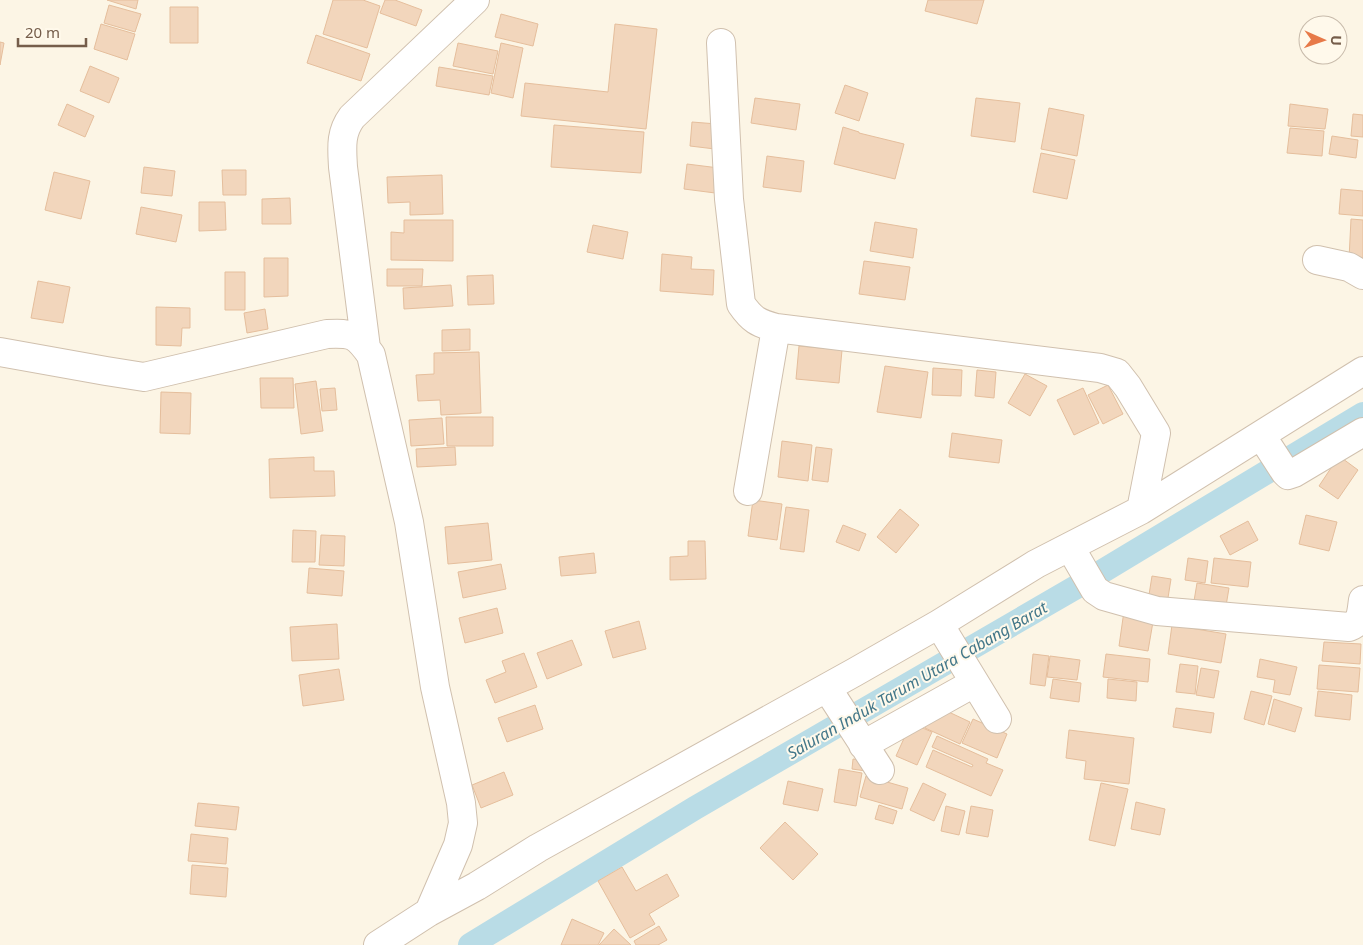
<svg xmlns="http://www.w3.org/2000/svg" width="1363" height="945" font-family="'Noto Sans',sans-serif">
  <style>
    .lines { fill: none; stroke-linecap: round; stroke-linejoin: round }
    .canal { stroke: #b9dce6; stroke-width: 24 }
    .building { fill: #f2d6bc; stroke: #e5be9c }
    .minor-casing { stroke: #d0c0ae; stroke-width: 30 }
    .minor { stroke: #fff; stroke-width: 28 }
    .labels { text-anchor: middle; stroke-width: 4; stroke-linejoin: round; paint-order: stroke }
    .water-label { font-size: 16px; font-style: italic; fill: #437789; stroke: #fff9eb }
  </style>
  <rect width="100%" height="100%" fill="#fcf5e5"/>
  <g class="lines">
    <path class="canal" d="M 470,945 L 695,808 L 1078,586 L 1363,414"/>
  </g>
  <path class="building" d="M 107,0 L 138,0 L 136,9 Z
    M 333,0 L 363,0 L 380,6 L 367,48 L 323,34 Z
    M 385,0 L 395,0 L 422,10 L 416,26 L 380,13 Z
    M 928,0 L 984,0 L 977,24 L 925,11 Z
    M 109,5 L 141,14 L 135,32 L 104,23 Z
    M 170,7 L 198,7 L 198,43 L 170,43 Z
    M 501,14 L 538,24 L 533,46 L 495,37 Z
    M 101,24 L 135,34 L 127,60 L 94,49 Z
    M 615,24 L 657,29 L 646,129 L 521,116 L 525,83 L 608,92 Z
    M 316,35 L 370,54 L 361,81 L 307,63 Z
    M 0,42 L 4,43 L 0,65 Z
    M 458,43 L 498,51 L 493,74 L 453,66 Z
    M 501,43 L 523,48 L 513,98 L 491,93 Z
    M 90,66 L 119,78 L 109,103 L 80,91 Z
    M 439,67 L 493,76 L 489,95 L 436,86 Z
    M 845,85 L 868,93 L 859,121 L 835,113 Z
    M 755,98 L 800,104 L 796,130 L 751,123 Z
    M 976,98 L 1020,103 L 1015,142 L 971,136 Z
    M 67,104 L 94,116 L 85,137 L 58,125 Z
    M 1290,104 L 1328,109 L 1325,129 L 1288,126 Z
    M 1049,108 L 1084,115 L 1077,156 L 1041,149 Z
    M 1353,114 L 1363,115 L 1363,137 L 1351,136 Z
    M 692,122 L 717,124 L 715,149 L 690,146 Z
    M 554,125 L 644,132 L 641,173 L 551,167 Z
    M 843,127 L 859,132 L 859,133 L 904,144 L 895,179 L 834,164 Z
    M 1290,128 L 1324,131 L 1322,156 L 1287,153 Z
    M 1332,136 L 1358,140 L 1356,158 L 1329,154 Z
    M 1041,153 L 1075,160 L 1067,199 L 1033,192 Z
    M 767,156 L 804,161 L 801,192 L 763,187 Z
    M 687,164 L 727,169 L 723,194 L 684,189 Z
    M 144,167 L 175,171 L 172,196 L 141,193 Z
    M 222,170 L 246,170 L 246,195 L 223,195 Z
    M 54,172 L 90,181 L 81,219 L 45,210 Z
    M 442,175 L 443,214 L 410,215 L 410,202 L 388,203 L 387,177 Z
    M 1341,189 L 1363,191 L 1363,216 L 1339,214 Z
    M 290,198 L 291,224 L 262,224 L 262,199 Z
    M 199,202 L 225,202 L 226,230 L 199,231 Z
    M 141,207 L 182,215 L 176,242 L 136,234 Z
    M 1351,219 L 1363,220 L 1363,260 L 1349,259 Z
    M 404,220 L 453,220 L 453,261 L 391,260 L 391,232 L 404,233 Z
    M 875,222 L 917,229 L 913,258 L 870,251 Z
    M 593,225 L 628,232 L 623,259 L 587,252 Z
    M 662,254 L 692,257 L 691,269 L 714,270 L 713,295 L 660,291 Z
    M 264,258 L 288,258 L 288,296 L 264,297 Z
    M 864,261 L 910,267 L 905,300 L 859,294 Z
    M 387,269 L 423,269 L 422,286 L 387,286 Z
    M 225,272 L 245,272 L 245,310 L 225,310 Z
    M 493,275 L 494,304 L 468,305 L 467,276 Z
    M 38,281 L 70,287 L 63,323 L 31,318 Z
    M 451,285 L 453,306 L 404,309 L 403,288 Z
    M 156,307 L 190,308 L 190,328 L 182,328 L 181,346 L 156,345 Z
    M 265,309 L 268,329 L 247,333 L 244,313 Z
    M 470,329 L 470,350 L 442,351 L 442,330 Z
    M 799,346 L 842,350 L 839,383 L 796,379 Z
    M 479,352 L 481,413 L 441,415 L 440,400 L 418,401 L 416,375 L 434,374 L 434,353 Z
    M 885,366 L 928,372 L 921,418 L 877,412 Z
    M 933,368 L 962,370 L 961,396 L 932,395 Z
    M 977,370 L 996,372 L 994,398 L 975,396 Z
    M 1025,374 L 1047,386 L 1030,416 L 1008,403 Z
    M 260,378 L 293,378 L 294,408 L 261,408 Z
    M 316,381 L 323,431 L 301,434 L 295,384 Z
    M 1108,385 L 1123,414 L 1103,424 L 1088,395 Z
    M 335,388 L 337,410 L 322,411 L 320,389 Z
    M 1083,388 L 1099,423 L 1074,435 L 1057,400 Z
    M 161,392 L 191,393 L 190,434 L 160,433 Z
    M 446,417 L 493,417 L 493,446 L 447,446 Z
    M 442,418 L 444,444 L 411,446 L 409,420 Z
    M 952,433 L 1002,440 L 999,463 L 949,457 Z
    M 782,441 L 812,445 L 808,481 L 778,477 Z
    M 455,447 L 456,465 L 417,467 L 416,449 Z
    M 816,447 L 832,449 L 828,482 L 812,480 Z
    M 1339,456 L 1358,470 L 1338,499 L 1319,486 Z
    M 314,457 L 314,471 L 334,471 L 335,496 L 270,498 L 269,459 Z
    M 753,500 L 782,504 L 777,540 L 748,536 Z
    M 786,507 L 809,510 L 804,552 L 780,549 Z
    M 900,509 L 919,525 L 896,553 L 877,537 Z
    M 1306,515 L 1337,522 L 1329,551 L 1299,544 Z
    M 1248,521 L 1258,540 L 1230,555 L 1220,536 Z
    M 488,523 L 492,560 L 448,564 L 445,527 Z
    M 843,525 L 866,534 L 859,551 L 836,542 Z
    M 293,530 L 316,531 L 315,562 L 292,562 Z
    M 321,535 L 345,536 L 344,566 L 319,565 Z
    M 688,541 L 705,541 L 706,579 L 670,580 L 670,557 L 688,556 Z
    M 594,553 L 596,573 L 561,576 L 559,557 Z
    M 1188,558 L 1208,561 L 1205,583 L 1185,580 Z
    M 1214,558 L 1251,562 L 1248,587 L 1211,583 Z
    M 501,564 L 506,589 L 463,598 L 458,572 Z
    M 309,568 L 344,571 L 342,596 L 307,593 Z
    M 1152,576 L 1171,579 L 1167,604 L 1148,601 Z
    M 1197,583 L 1229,588 L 1225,612 L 1193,607 Z
    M 497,608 L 503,633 L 465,643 L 459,618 Z
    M 1124,611 L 1154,616 L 1148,651 L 1119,646 Z
    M 639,621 L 646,649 L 613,658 L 605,631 Z
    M 337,624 L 339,659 L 292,661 L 290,627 Z
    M 1172,625 L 1226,634 L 1221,663 L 1168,654 Z
    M 572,640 L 582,665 L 547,679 L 537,653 Z
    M 1324,642 L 1361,644 L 1360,664 L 1322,661 Z
    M 524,653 L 537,687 L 495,703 L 486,680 L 506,672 L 502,661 Z
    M 1033,654 L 1049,656 L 1045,686 L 1030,684 Z
    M 1106,654 L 1150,659 L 1148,682 L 1103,677 Z
    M 1050,656 L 1080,660 L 1077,680 L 1047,677 Z
    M 1260,659 L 1297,667 L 1290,695 L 1273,692 L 1275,680 L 1257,677 Z
    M 1180,664 L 1198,666 L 1195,694 L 1176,692 Z
    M 1319,665 L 1360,668 L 1358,692 L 1317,689 Z
    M 1201,668 L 1219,671 L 1214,698 L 1196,695 Z
    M 339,669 L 344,700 L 303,706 L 299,675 Z
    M 1053,679 L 1081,683 L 1079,702 L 1050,698 Z
    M 1108,679 L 1137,682 L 1136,701 L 1107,698 Z
    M 1251,691 L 1272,696 L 1264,725 L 1244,719 Z
    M 1318,691 L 1352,695 L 1350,720 L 1315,716 Z
    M 1274,699 L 1302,708 L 1295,732 L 1268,724 Z
    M 535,705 L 543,729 L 507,742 L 498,718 Z
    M 936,706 L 970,722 L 960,744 L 925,728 Z
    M 1176,708 L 1214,713 L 1211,733 L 1173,727 Z
    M 973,719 L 1007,734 L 997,758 L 962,743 Z
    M 911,723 L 932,732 L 917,765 L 896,756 Z
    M 1069,730 L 1134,738 L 1129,784 L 1084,779 L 1086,761 L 1066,758 Z
    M 937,736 L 988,759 L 986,763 L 1003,770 L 991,796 L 926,767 L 933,750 L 972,767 L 973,765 L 932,747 Z
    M 853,759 L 867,761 L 866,771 L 852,769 Z
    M 839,769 L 862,773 L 856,806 L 834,802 Z
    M 504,772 L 513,795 L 481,808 L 472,785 Z
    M 866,776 L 908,788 L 902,809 L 860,797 Z
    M 788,781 L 823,789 L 818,811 L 783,804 Z
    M 923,783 L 946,794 L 934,821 L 910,810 Z
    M 1101,783 L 1128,789 L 1115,846 L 1089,840 Z
    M 1136,802 L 1165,809 L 1160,835 L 1131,829 Z
    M 198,803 L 239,807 L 236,830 L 195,826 Z
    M 879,805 L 897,811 L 893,824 L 875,819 Z
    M 946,806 L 965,811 L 959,835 L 941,831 Z
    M 971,806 L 993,810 L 988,837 L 966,833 Z
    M 785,822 L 818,854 L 793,880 L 760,848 Z
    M 191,834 L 228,838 L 226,864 L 188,861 Z
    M 192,865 L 228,868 L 226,897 L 190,894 Z
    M 622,867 L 636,891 L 667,874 L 679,896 L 649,914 L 655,924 L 630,938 L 598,881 Z
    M 572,919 L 604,933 L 598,945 L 561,945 Z
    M 659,926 L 667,940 L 658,945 L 636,945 L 634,941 Z
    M 614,929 L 631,945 L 599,945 Z"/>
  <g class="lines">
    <g class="minor-casing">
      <path id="minor" d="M 721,43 L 729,199 L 741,304 C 752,320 758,323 776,328 L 1100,368 L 1117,373 L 1128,387 L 1156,433 L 1141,510
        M 1317,260 L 1349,267 L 1363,275
        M 366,348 L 343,167 C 342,148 340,133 352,117 L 475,0
        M 0,352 L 106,371 L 144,377 L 327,334 C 353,333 356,334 371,355 L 409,522 L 435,687 L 461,803 L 463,823 L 458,845 L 429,912
        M 1261,435 L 1285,472 L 1288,475 L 1294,473 L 1363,432
        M 748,491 L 776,328
        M 1070,547 L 1095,590 L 1104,596 L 1157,611 L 1349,627 C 1362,622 1361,613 1363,600
        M 939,624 L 997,719
        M 827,688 L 880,770
        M 863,745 L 974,683
        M 378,945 L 429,912 L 477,886 L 538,848 L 855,672 L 939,624 L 1036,564 L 1141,510 L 1363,371"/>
    </g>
    <use href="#minor" class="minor"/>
  </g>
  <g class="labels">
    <g class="water-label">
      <text transform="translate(917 680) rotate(-30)" y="6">Saluran Induk Tarum Utara Cabang Barat</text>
    </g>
  </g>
  <g transform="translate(1323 40) rotate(92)"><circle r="24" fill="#fff9eb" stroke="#c8bbab"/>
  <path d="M0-4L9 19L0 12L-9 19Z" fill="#e77a49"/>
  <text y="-8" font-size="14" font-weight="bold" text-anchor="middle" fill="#755d4a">U</text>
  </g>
  <path d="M18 38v8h68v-8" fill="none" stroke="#755d4a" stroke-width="2.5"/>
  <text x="25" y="38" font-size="15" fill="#755d4a" stroke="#fff9eb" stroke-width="4" paint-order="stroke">20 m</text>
</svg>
